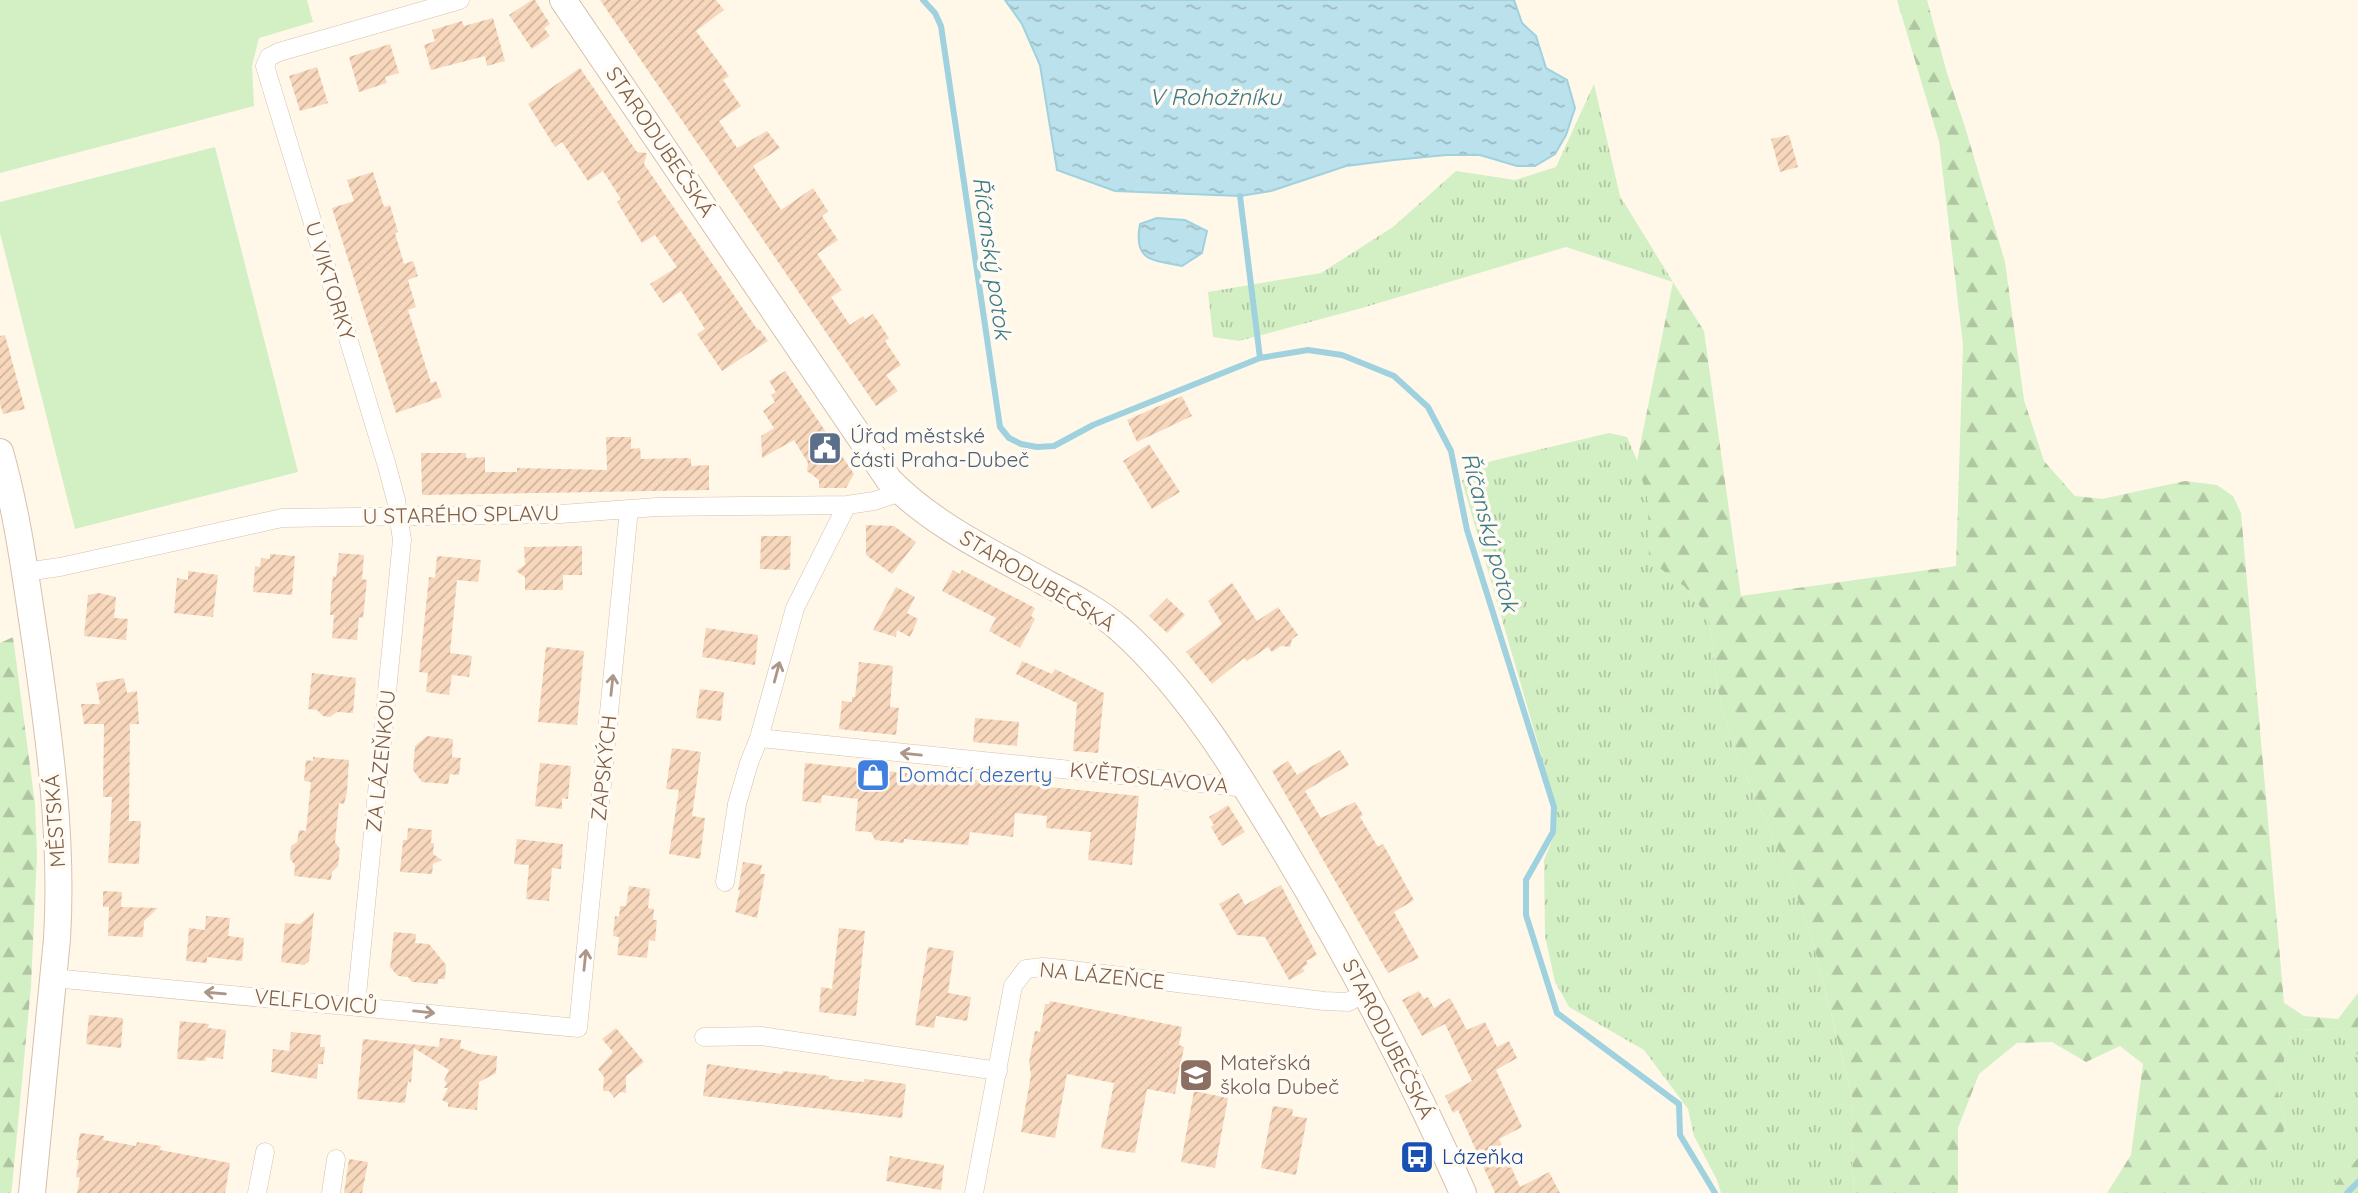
<svg xmlns="http://www.w3.org/2000/svg" width="2358" height="1193" font-family="Quicksand,sans-serif">
  <style>
    .grass { fill: url(#grass-tufts) }
    .forest { fill: url(#forest-firs) }
    .green { fill: #d3efc4 }
    .water { fill: url(#water-ripples); stroke: #9fd1df; stroke-width: 2 }
    .lines { fill: none; stroke-linecap: round; stroke-linejoin: round }
    .stream { stroke: #9fd1df; stroke-width: 6 }
    .building { fill: url(#building-hatch) }
    .street-casing { stroke: #d3c0ac; stroke-width: 19 }
    .secondary-casing { stroke: #d7c0a9; stroke-width: 28 }
    .street { stroke: #fff; stroke-width: 18 }
    .secondary { stroke: #fff; stroke-width: 26 }
    .oneway { stroke: #ab9688 }
    .labels { text-anchor: middle; stroke-width: 7; stroke-linejoin: round; paint-order: stroke }
    .street-label { font-size: 21px; fill: #7e5e48; stroke: #fffbf2 }
    .service-label { font-size: 21px; fill: #4e5e75; stroke: #fffbf2; text-anchor: start }
    .shop-label { font-size: 21px; fill: #366cbe; stroke: #fffbf2; text-anchor: start }
    .education-label { font-size: 21px; fill: #785e54; stroke: #fffbf2; text-anchor: start }
    .transit-label { font-size: 21px; fill: #164399; stroke: #fffbf2; text-anchor: start }
    .water-label { font-size: 23px; font-style: italic; fill: #3b7a8b; stroke: #fffbf2 }
  </style>
  <defs>
    <pattern id="grass-tufts" width="24" height="20" patternUnits="userSpaceOnUse" patternTransform="scale(1.75)"><rect width="24" height="20" fill="#d3efc4"/><path d="M3 7l-1-3M5 7V3M7 7l1-3M15 17l-1-3M17 17v-4M19 17l1-3" fill="none" stroke="#b0c5a1"/></pattern>
    <pattern id="forest-firs" width="22" height="20" patternUnits="userSpaceOnUse" patternTransform="scale(1.75)"><rect width="22" height="20" fill="#d3efc4"/><path d="M5 1l3.5 6h-7zM16 11l3.5 6h-7z" fill="#b0c5a1"/></pattern>
    <pattern id="water-ripples" width="26" height="14" patternUnits="userSpaceOnUse" patternTransform="scale(1.75)"><rect width="26" height="14" fill="#bae1ec"/><path d="M2 4q2-2 4 0t4 0M15 11q2-2 4 0t4 0" fill="none" stroke="#9cbac1"/></pattern>
    <pattern id="building-hatch" width="6" height="6" patternUnits="userSpaceOnUse" patternTransform="scale(1.75)"><rect width="6" height="6" fill="#f8d8bd"/><path d="M-1 1l2-2M0 6l6-6M5 7l2-2" fill="none" stroke="#ceb29c"/></pattern>
  </defs>
  <rect width="100%" height="100%" fill="#fff8e9"/>
  <path class="grass" d="M 1594,84 L 1620,196 L 1673,282 L 1566,247 L 1362,308 L 1239,341 L 1213,337 L 1208,292 L 1321,273 L 1393,227 L 1456,171 L 1515,180 L 1556,167 Z
    M 1609,433 L 1627,437 L 1641,470 L 1650,510 L 1649,559 L 1685,587 L 1709,618 L 1717,687 L 1732,743 L 1788,871 L 1812,938 L 1853,1102 L 1851,1138 L 1854,1193 L 1721,1193 L 1717,1180 L 1694,1136 L 1688,1109 L 1644,1050 L 1569,1007 L 1555,982 L 1545,936 L 1544,860 L 1556,831 L 1555,813 L 1546,789 L 1541,754 L 1462,481 L 1472,469 L 1492,461 Z
    M 2340,1029 L 2347,1045 L 2358,1055 L 2358,1158 L 2327,1193 L 2232,1193 L 2283,1136 L 2285,1121 L 2277,1088 L 2292,1030 Z"/>
  <path class="forest" d="M 1897,0 L 1927,0 L 1947,73 L 1965,127 L 2005,262 L 2024,400 L 2044,461 L 2075,496 L 2102,499 L 2185,481 L 2217,485 L 2233,496 L 2241,513 L 2284,1003 L 2304,1016 L 2338,1019 L 2358,993 L 2358,1055 L 2347,1045 L 2339,1029 L 2292,1030 L 2277,1088 L 2285,1121 L 2283,1136 L 2232,1193 L 2107,1193 L 2131,1155 L 2143,1064 L 2120,1046 L 2086,1062 L 2052,1042 L 2017,1043 L 1979,1074 L 1958,1128 L 1958,1193 L 1854,1193 L 1851,1138 L 1853,1101 L 1812,938 L 1788,871 L 1732,743 L 1717,687 L 1709,618 L 1685,587 L 1649,560 L 1648,501 L 1637,461 L 1673,282 L 1704,331 L 1741,596 L 1956,566 L 1963,345 L 1939,141 Z
    M 13,637 L 35,804 L 37,856 L 31,986 L 12,1187 L 11,1193 L 0,1193 L 0,643 Z
    M 2358,1158 L 2358,1193 L 2327,1193 Z"/>
  <path class="green" d="M 0,0 L 307,0 L 313,22 L 259,38 L 252,66 L 254,106 L 0,173 Z
    M 215,147 L 298,472 L 75,529 L 0,233 L 0,202 Z"/>
  <path class="water" d="M 1005,0 L 1514,0 L 1522,23 L 1536,36 L 1546,68 L 1567,80 L 1575,108 L 1566,135 L 1555,154 L 1535,166 L 1517,166 L 1480,155 L 1446,155 L 1394,160 L 1346,166 L 1271,191 L 1240,196 L 1115,191 L 1057,170 L 1040,65 L 1022,24 Z
    M 1157,218 L 1185,220 L 1207,231 L 1202,253 L 1182,266 C 1152,260 1133,261 1140,224 Z"/>
  <g class="lines">
    <path class="stream" d="M 923,0 L 935,13 L 941,26 L 1000,427 L 1009,438 L 1021,444 L 1037,447 L 1054,446 L 1093,425 L 1260,358 L 1308,350 L 1342,355 L 1394,376 L 1428,407 L 1451,451 L 1467,530 L 1554,807 L 1553,832 L 1526,880 L 1526,915 L 1557,1013 L 1679,1104 L 1680,1135 L 1715,1193
      M 1240,196 L 1260,358
      M 2347,1193 L 2358,1182"/>
  </g>
  <path class="building" d="M 532,0 L 535,0 L 550,24 L 544,28 L 550,36 L 532,49 L 509,15 Z
    M 600,0 L 716,0 L 724,10 L 696,31 L 729,76 L 723,80 L 741,106 L 719,121 L 737,148 L 767,131 L 780,148 L 753,166 L 781,210 L 813,188 L 828,211 L 822,216 L 838,240 L 817,254 L 842,290 L 831,297 L 850,325 L 863,316 L 865,319 L 873,314 L 889,338 L 885,341 L 901,365 L 886,375 L 898,391 L 876,406 Z
    M 493,18 L 505,61 L 487,66 L 485,56 L 431,70 L 424,45 L 435,41 L 432,30 L 462,21 L 464,26 Z
    M 390,44 L 399,73 L 385,77 L 387,83 L 359,92 L 349,57 Z
    M 317,67 L 328,103 L 300,111 L 289,76 Z
    M 580,68 L 637,152 L 647,153 L 644,164 L 757,329 L 760,330 L 768,341 L 722,371 L 697,334 L 705,329 L 681,291 L 663,303 L 650,284 L 677,267 L 655,235 L 642,243 L 617,202 L 621,199 L 603,171 L 588,181 L 562,142 L 555,147 L 528,104 Z
    M 1789,135 L 1798,167 L 1780,172 L 1771,139 Z
    M 373,172 L 384,207 L 390,205 L 398,232 L 395,233 L 404,264 L 413,261 L 418,276 L 408,280 L 416,307 L 408,310 L 431,383 L 436,381 L 442,397 L 396,413 L 332,208 L 354,201 L 347,180 Z
    M 5,335 L 25,409 L 3,414 L 0,404 L 0,336 Z
    M 785,371 L 854,474 L 846,488 L 819,488 L 819,480 L 807,471 L 808,463 L 794,440 L 762,458 L 761,436 L 774,428 L 763,411 L 775,402 L 771,395 L 776,392 L 769,381 Z
    M 1182,396 L 1192,416 L 1137,442 L 1127,420 Z
    M 606,437 L 631,437 L 631,449 L 640,448 L 641,459 L 687,458 L 691,459 L 691,466 L 709,465 L 709,490 L 422,495 L 421,453 L 466,453 L 466,458 L 485,457 L 485,472 L 517,472 L 517,468 L 607,470 Z
    M 1149,444 L 1180,492 L 1152,509 L 1123,461 Z
    M 866,525 L 894,526 L 916,542 L 892,574 L 866,555 Z
    M 761,536 L 791,536 L 790,570 L 760,569 Z
    M 582,546 L 582,575 L 563,575 L 563,590 L 525,590 L 525,577 L 516,571 L 525,565 L 524,547 Z
    M 339,553 L 364,555 L 362,579 L 367,580 L 363,618 L 359,617 L 357,640 L 332,638 L 334,615 L 330,615 L 331,595 L 333,576 L 336,577 Z
    M 270,554 L 295,556 L 292,595 L 253,592 L 255,566 L 260,567 L 261,558 L 270,559 Z
    M 437,556 L 481,560 L 478,582 L 457,580 L 450,653 L 472,656 L 469,677 L 452,675 L 449,695 L 426,692 L 428,673 L 419,672 L 429,577 L 435,578 Z
    M 953,570 L 960,574 L 962,570 L 1035,608 L 1031,616 L 1035,619 L 1020,648 L 989,631 L 996,618 L 942,591 Z
    M 188,571 L 218,575 L 213,617 L 174,613 L 177,578 L 188,580 Z
    M 1232,583 L 1257,621 L 1278,607 L 1298,635 L 1292,639 L 1290,647 L 1281,646 L 1272,652 L 1268,647 L 1247,661 L 1244,658 L 1212,684 L 1186,652 L 1222,624 L 1208,601 Z
    M 896,587 L 915,597 L 907,613 L 918,619 L 910,637 L 897,630 L 896,637 L 873,630 Z
    M 99,593 L 116,597 L 114,618 L 128,619 L 126,640 L 84,636 L 88,595 Z
    M 1167,598 L 1185,615 L 1167,633 L 1149,616 Z
    M 706,628 L 758,635 L 755,665 L 702,657 Z
    M 546,647 L 584,651 L 577,725 L 538,722 Z
    M 1022,661 L 1052,674 L 1055,669 L 1104,693 L 1098,753 L 1073,751 L 1077,703 L 1016,674 Z
    M 859,662 L 893,666 L 890,707 L 899,708 L 896,735 L 839,729 L 842,701 L 852,702 L 852,697 L 855,697 Z
    M 312,673 L 356,678 L 353,713 L 337,712 L 330,717 L 323,716 L 317,710 L 308,709 Z
    M 124,678 L 127,693 L 137,691 L 139,724 L 130,724 L 129,821 L 141,821 L 139,864 L 108,863 L 112,797 L 103,797 L 104,724 L 84,724 L 81,704 L 100,704 L 96,683 Z
    M 700,689 L 724,692 L 721,721 L 696,718 Z
    M 975,718 L 1019,722 L 1017,746 L 973,742 Z
    M 427,736 L 453,739 L 452,757 L 461,758 L 459,775 L 450,774 L 448,784 L 422,782 L 413,770 L 415,746 Z
    M 672,748 L 701,752 L 692,816 L 705,818 L 700,859 L 669,854 L 679,790 L 666,789 Z
    M 1340,750 L 1349,765 L 1305,791 L 1321,818 L 1355,802 L 1363,815 L 1360,817 L 1378,847 L 1383,844 L 1414,900 L 1394,912 L 1419,958 L 1388,973 L 1272,771 L 1288,761 L 1297,775 Z
    M 313,757 L 349,760 L 347,792 L 344,804 L 339,803 L 335,842 L 340,849 L 338,866 L 332,872 L 331,880 L 294,876 L 295,865 L 290,859 L 291,846 L 297,842 L 299,830 L 306,831 L 311,782 L 304,781 L 306,760 L 313,761 Z
    M 540,763 L 571,766 L 568,799 L 562,798 L 562,809 L 535,806 Z
    M 805,763 L 1139,796 L 1132,865 L 1088,860 L 1091,832 L 1046,828 L 1047,816 L 1015,813 L 1013,837 L 970,832 L 968,845 L 904,839 L 904,843 L 875,840 L 871,832 L 855,831 L 858,799 L 822,795 L 821,803 L 802,801 Z
    M 1228,805 L 1245,832 L 1222,846 L 1211,827 L 1214,825 L 1209,817 Z
    M 408,828 L 432,830 L 431,843 L 434,843 L 433,854 L 442,860 L 433,864 L 432,874 L 400,872 L 403,840 L 407,840 Z
    M 517,839 L 563,844 L 561,869 L 552,868 L 549,901 L 526,899 L 529,865 L 514,864 Z
    M 743,862 L 762,865 L 760,874 L 765,874 L 757,918 L 735,912 L 740,890 L 738,890 Z
    M 1281,885 L 1317,955 L 1306,961 L 1308,964 L 1302,968 L 1305,971 L 1289,980 L 1265,937 L 1237,935 L 1219,904 L 1239,893 L 1245,905 Z
    M 629,886 L 650,889 L 648,908 L 654,909 L 653,920 L 657,920 L 655,941 L 649,940 L 647,958 L 617,955 L 619,937 L 613,936 L 615,916 L 619,917 L 620,906 L 626,906 Z
    M 103,891 L 122,892 L 121,907 L 158,908 L 144,921 L 143,937 L 108,936 L 109,907 L 103,907 Z
    M 314,912 L 309,961 L 304,965 L 281,962 L 285,923 L 300,924 Z
    M 206,916 L 230,918 L 228,936 L 244,938 L 242,961 L 207,957 L 207,963 L 186,961 L 189,928 L 205,930 Z
    M 839,928 L 865,931 L 856,1016 L 819,1012 L 821,987 L 832,989 Z
    M 394,932 L 416,934 L 415,943 L 429,944 L 446,965 L 445,979 L 438,979 L 438,984 L 412,982 L 408,977 L 398,976 L 390,967 Z
    M 928,947 L 954,951 L 948,993 L 971,997 L 967,1021 L 936,1016 L 934,1028 L 915,1025 Z
    M 1419,991 L 1424,999 L 1428,997 L 1434,1008 L 1450,998 L 1467,1030 L 1485,1022 L 1497,1047 L 1509,1041 L 1517,1058 L 1496,1070 L 1522,1127 L 1499,1139 L 1520,1187 L 1549,1172 L 1560,1193 L 1495,1193 L 1458,1110 L 1453,1113 L 1445,1096 L 1472,1081 L 1445,1024 L 1422,1036 L 1402,1000 Z
    M 1050,1001 L 1182,1027 L 1179,1045 L 1184,1047 L 1175,1094 L 1147,1089 L 1135,1153 L 1101,1148 L 1114,1083 L 1067,1074 L 1055,1138 L 1021,1132 L 1031,1075 L 1029,1062 L 1035,1031 L 1040,1032 L 1045,1004 L 1049,1004 Z
    M 89,1015 L 123,1018 L 121,1048 L 86,1044 Z
    M 180,1021 L 209,1024 L 208,1028 L 226,1030 L 223,1059 L 206,1057 L 205,1061 L 177,1059 Z
    M 616,1028 L 644,1062 L 626,1076 L 626,1093 L 620,1092 L 614,1098 L 609,1091 L 603,1091 L 604,1077 L 598,1069 L 613,1052 L 602,1039 Z
    M 291,1032 L 321,1035 L 320,1047 L 325,1047 L 323,1064 L 318,1064 L 317,1079 L 271,1072 L 273,1049 L 289,1051 Z
    M 440,1038 L 461,1040 L 460,1048 L 479,1054 L 497,1056 L 496,1073 L 479,1082 L 477,1110 L 448,1107 L 448,1103 L 442,1100 L 448,1088 L 444,1088 L 447,1083 L 444,1080 L 449,1070 L 414,1048 L 411,1083 L 408,1081 L 405,1103 L 357,1099 L 363,1039 L 439,1047 Z
    M 707,1064 L 782,1074 L 783,1071 L 829,1076 L 829,1079 L 864,1082 L 864,1079 L 906,1084 L 902,1118 L 703,1096 Z
    M 1194,1091 L 1228,1098 L 1215,1168 L 1181,1162 Z
    M 1273,1106 L 1293,1109 L 1292,1116 L 1307,1118 L 1296,1175 L 1261,1168 Z
    M 80,1133 L 104,1136 L 103,1140 L 136,1146 L 137,1142 L 161,1146 L 160,1150 L 230,1163 L 225,1193 L 77,1193 L 80,1178 L 76,1177 L 79,1160 L 76,1160 Z
    M 890,1156 L 944,1165 L 941,1190 L 886,1181 Z
    M 349,1159 L 368,1162 L 362,1193 L 344,1193 Z"/>
  <g class="lines">
    <g class="street-casing">
      <path id="street" d="M 25,572 L 60,567 L 282,518 L 561,514 L 657,507 L 847,505 L 874,501 L 901,492
        M 759,738 L 1247,788
        M 725,882 L 737,804 L 749,763 L 759,738 L 795,608 L 847,505
        M 53,978 L 578,1028 L 629,509
        M 356,1005 L 402,540 L 396,500 L 387,466 L 265,66 L 269,57 L 279,52 L 460,0
        M 704,1037 L 761,1036 L 998,1071
        M 257,1193 L 265,1152
        M 331,1193 L 336,1159
        M 974,1193 L 1013,986 L 1026,969 L 1043,967 L 1063,969 L 1324,1001 L 1348,1002 L 1365,993"/>
    </g>
    <g class="secondary-casing">
      <path id="secondary" d="M 563,0 L 889,480 C 934,526 993,553 1048,584 C 1073,597 1099,611 1120,629 C 1188,690 1237,772 1284,850 C 1350,960 1411,1075 1463,1193
        M 0,452 C 18,515 26,580 36,646 C 50,743 63,841 57,939 L 32,1193"/>
    </g>
    <use href="#street" class="street"/>
    <use href="#secondary" class="secondary"/>
  </g>
  <defs><path id="oneway-shaft" d="M-6 0H5M1.5-3L5.5 0L1.5 3" fill="none" stroke-width="1.6" stroke-linecap="round" stroke-linejoin="round" transform="scale(1.75)"/></defs>
  <g class="oneway">
    <use href="#oneway-shaft" transform="translate(777 672) rotate(-75)"/>
    <use href="#oneway-shaft" transform="translate(612 685) rotate(-84)"/>
    <use href="#oneway-shaft" transform="translate(911 754) rotate(-174)"/>
    <use href="#oneway-shaft" transform="translate(585 960) rotate(-84)"/>
    <use href="#oneway-shaft" transform="translate(215 993) rotate(-175)"/>
    <use href="#oneway-shaft" transform="translate(424 1012) rotate(6)"/>
  </g>
  <defs>
    <g id="civic-square" transform="scale(1.75)"><rect x="-9" y="-9" width="18" height="18" rx="4" fill="#5c6f8a" stroke="#fffbf2"/><path d="M-.6-6.5H3V-4.5H.6V-3L4-1V1h2V6H-6V1h2V-1L-.6-3ZM-1.2 2.5V6h2.4V2.5Z" fill="#fff"/></g>
    <g id="shop-square" transform="scale(1.75)"><rect x="-9" y="-9" width="18" height="18" rx="4" fill="#3f7fe0" stroke="#fffbf2"/><path d="M-5-2.5h2.3a2.7 3.5 0 0 1 5.4 0H5L5.5 6h-11ZM-1.5-2.5h3a1.5 2.3 0 0 0-3 0Z" fill="#fff"/></g>
    <g id="school-square" transform="scale(1.75)"><rect x="-9" y="-9" width="18" height="18" rx="4" fill="#8d6e63" stroke="#fffbf2"/><path d="M0-5L7-2L0 1L-7-2ZM-4 1L0 2.5L4 1V4Q0 6-4 4Z" fill="#fff"/></g>
    <g id="bus-square" transform="scale(1.75)"><rect x="-9" y="-9" width="18" height="18" rx="4" fill="#1a4fb4" stroke="#fffbf2"/><path d="M-5-6H5V4H4V6H2V4H-2V6H-4V4H-5ZM-3.5-4V0h7V-4ZM-3.5 1.2v1.5H-2V1.2ZM2 1.2v1.5H3.5V1.2Z" fill="#fff"/></g>
  </defs>
  <g fill-rule="evenodd">
    <use href="#civic-square" x="825" y="448"/>
    <use href="#shop-square" x="873" y="775"/>
    <use href="#school-square" x="1196" y="1075"/>
    <use href="#bus-square" x="1417" y="1157"/>
  </g>
  <g class="labels">
    <g class="street-label">
      <text transform="translate(660 142) rotate(56)" y="7">STARODUBEČSKÁ</text>
      <text transform="translate(330 281) rotate(73)" y="7">U VIKTORKY</text>
      <text transform="translate(461 515) rotate(-1)" y="7">U STARÉHO SPLAVU</text>
      <text transform="translate(1037 581) rotate(31)" y="7">STARODUBEČSKÁ</text>
      <text transform="translate(381 761) rotate(-84)" y="7">ZA LÁZEŇKOU</text>
      <text transform="translate(604 768) rotate(-84)" y="7">ZAPSKÝCH</text>
      <text transform="translate(1149 778) rotate(6)" y="7">KVĚTOSLAVOVA</text>
      <text transform="translate(55 821) rotate(-94)" y="7">MĚSTSKÁ</text>
      <text transform="translate(1102 976) rotate(6)" y="7">NA LÁZEŇCE</text>
      <text transform="translate(316 1002) rotate(5)" y="7">VELFLOVICŮ</text>
      <text transform="translate(1388 1039) rotate(63)" y="7">STARODUBEČSKÁ</text>
    </g>
    <g class="service-label">
      <text x="850" y="443">Úřad městské<tspan x="850" dy="24">části Praha-Dubeč</tspan></text>
    </g>
    <g class="shop-label">
      <text x="898" y="782">Domácí dezerty</text>
    </g>
    <g class="education-label">
      <text x="1220" y="1070">Mateřská<tspan x="1220" dy="24">škola Dubeč</tspan></text>
    </g>
    <g class="transit-label">
      <text x="1442" y="1164">Lázeňka</text>
    </g>
    <g class="water-label">
      <text x="1215" y="105">V Rohožníku</text>
      <text transform="translate(992 258) rotate(82)" y="8">Říčanský potok</text>
      <text transform="translate(1490 532) rotate(75)" y="8">Říčanský potok</text>
    </g>
  </g>
</svg>
